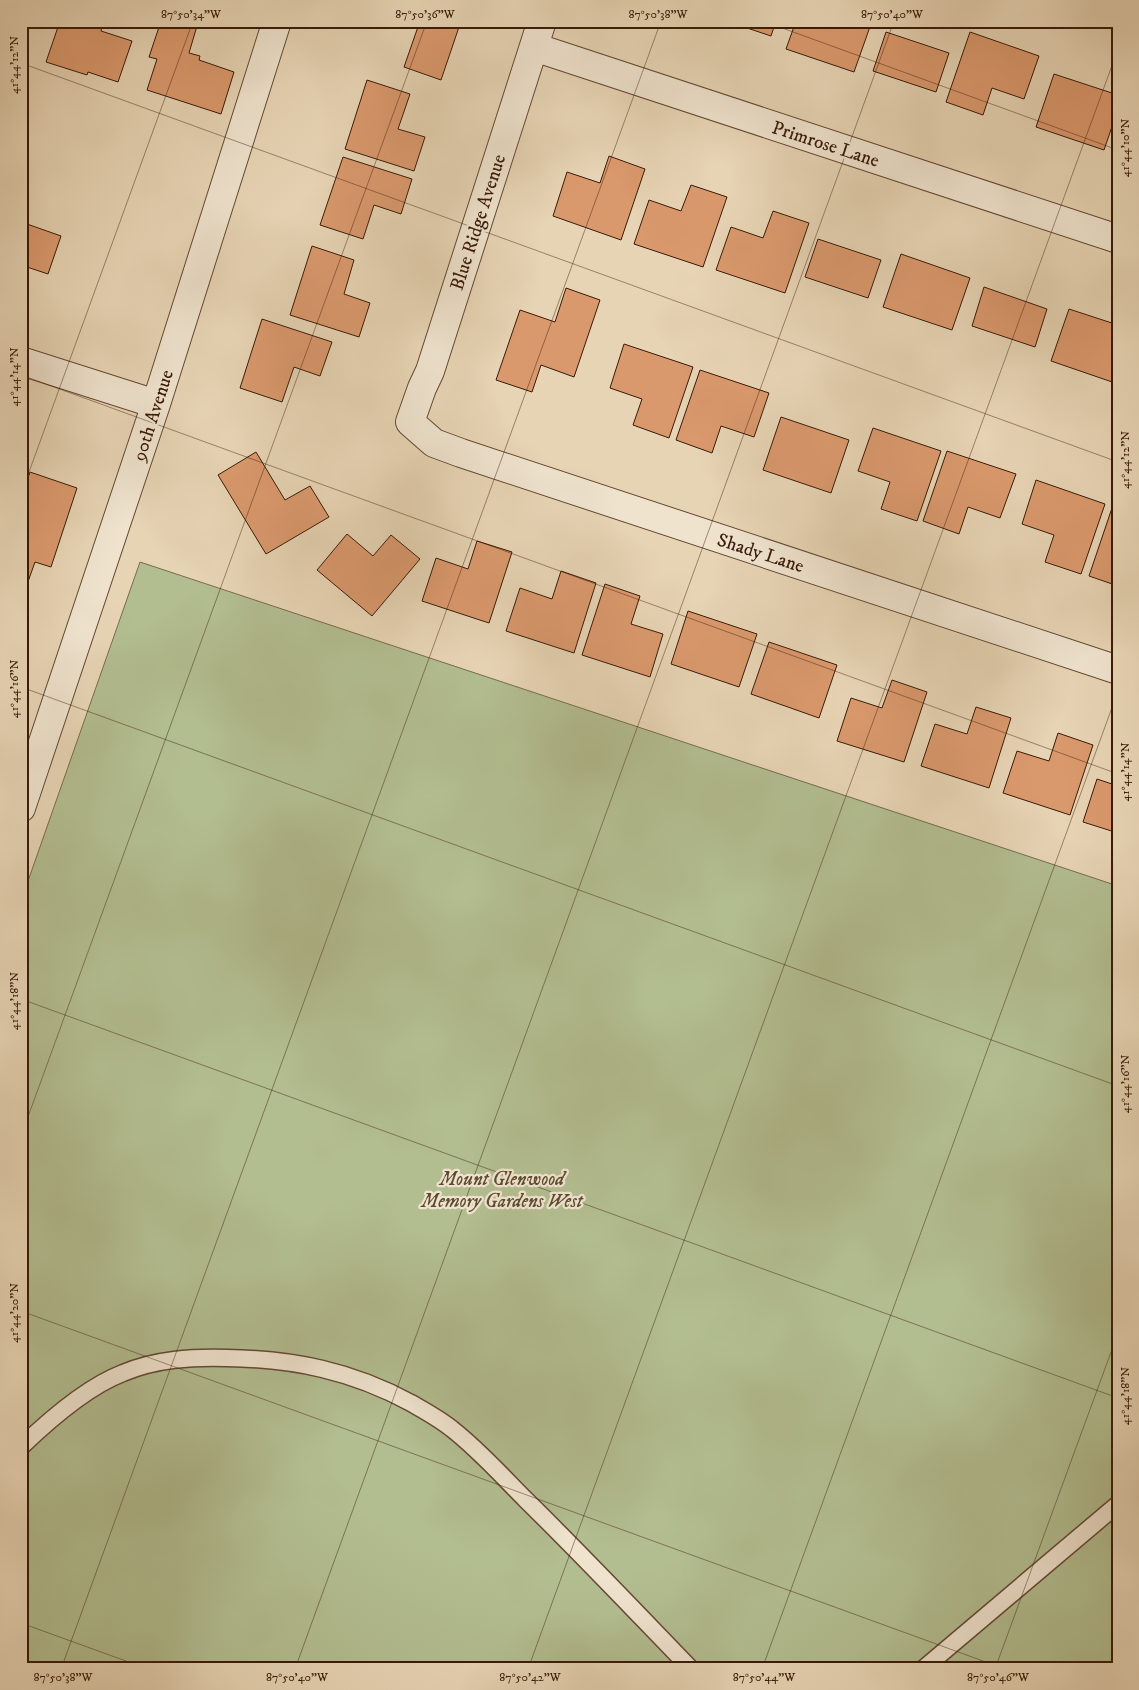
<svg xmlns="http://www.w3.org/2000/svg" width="1139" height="1690" font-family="'IM FELL DW Pica',serif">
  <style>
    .green { fill: #b2bd90; stroke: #766c4c }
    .building { fill: #da996d; stroke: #391a08 }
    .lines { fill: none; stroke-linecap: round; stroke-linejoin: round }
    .service-casing { stroke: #644833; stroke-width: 19 }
    .minor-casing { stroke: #644833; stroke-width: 30 }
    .service { stroke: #efe3ce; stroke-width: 16 }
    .minor { stroke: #efe3ce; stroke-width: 28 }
    .ticks { fill: none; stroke: #391a08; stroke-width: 1; stroke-opacity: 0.45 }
    .labels { text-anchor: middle; stroke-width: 4.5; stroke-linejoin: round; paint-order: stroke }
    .street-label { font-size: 19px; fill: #391a08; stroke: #efe3ce }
    .park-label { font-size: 19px; font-style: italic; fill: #5d4b31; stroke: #efe3ce }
    .neatline { fill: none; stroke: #391a08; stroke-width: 2 }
    .ticks-label { font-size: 12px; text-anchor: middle; fill: #391a08 }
  </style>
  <rect width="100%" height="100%" fill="#e7d4b4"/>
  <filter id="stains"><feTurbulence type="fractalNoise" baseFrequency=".004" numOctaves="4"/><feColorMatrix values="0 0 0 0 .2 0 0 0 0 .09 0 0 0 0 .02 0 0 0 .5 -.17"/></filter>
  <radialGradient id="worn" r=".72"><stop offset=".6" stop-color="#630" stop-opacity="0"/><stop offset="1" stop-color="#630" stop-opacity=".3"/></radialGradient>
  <path class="green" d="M 140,562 L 1118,886 L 1118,1669 L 21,1669 L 21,901 Z"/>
  <path class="building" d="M 60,21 L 100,21 L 98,26 L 102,27 L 101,31 L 132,41 L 118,82 L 88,72 L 87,75 L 46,62 Z
    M 161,21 L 181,21 L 197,26 L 189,53 L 200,56 L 199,60 L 234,72 L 221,114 L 147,90 L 157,59 L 149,57 Z
    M 420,21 L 461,21 L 441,80 L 404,67 Z
    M 726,21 L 776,21 L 771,36 Z
    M 796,21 L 872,21 L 854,72 L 786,49 Z
    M 886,32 L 949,53 L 936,92 L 873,71 Z
    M 970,32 L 1039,56 L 1024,99 L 992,88 L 983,115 L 946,102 Z
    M 1054,74 L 1118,95 L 1118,109 L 1104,150 L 1036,127 Z
    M 367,80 L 410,94 L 398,129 L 425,137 L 414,171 L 345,149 Z
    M 609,156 L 645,169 L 621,240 L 553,216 L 567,172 L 600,183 Z
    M 343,157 L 412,179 L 401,214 L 374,205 L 363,239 L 320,225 Z
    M 691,185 L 727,197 L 703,267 L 634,244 L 649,200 L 681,211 Z
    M 773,211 L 809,223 L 785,293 L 716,270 L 731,227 L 763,238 Z
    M 27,224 L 61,236 L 48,274 L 21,265 L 21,240 Z
    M 818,239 L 881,260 L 868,298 L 805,277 Z
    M 312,246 L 354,260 L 344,294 L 370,303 L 359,337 L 290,315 Z
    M 901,254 L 970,278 L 952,330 L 883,307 Z
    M 984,287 L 1047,309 L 1035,347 L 972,326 Z
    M 566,288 L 600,300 L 574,377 L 541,365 L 532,392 L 496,380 L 520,310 L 555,322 Z
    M 1069,309 L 1118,325 L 1118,384 L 1051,361 Z
    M 262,319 L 332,342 L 320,376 L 294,367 L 282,402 L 240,388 Z
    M 624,344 L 693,367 L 669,438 L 633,425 L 642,399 L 610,388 Z
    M 700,370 L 769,393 L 754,437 L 721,426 L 712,453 L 676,440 Z
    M 781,417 L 849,440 L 831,493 L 763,470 Z
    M 873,428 L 941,451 L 917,521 L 881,509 L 890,482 L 858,471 Z
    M 947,451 L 1016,474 L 1000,518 L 968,507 L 959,534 L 923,521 Z
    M 256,452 L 285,500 L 310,486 L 329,517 L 266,554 L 218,475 Z
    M 30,472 L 77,488 L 51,567 L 35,562 L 24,593 L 21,592 L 21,497 Z
    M 1036,480 L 1105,504 L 1081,574 L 1045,562 L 1054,535 L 1022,524 Z
    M 1113,505 L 1118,507 L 1118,586 L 1089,576 Z
    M 347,534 L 373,556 L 391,535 L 420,559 L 372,616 L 317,570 Z
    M 477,541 L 512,552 L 489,623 L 422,601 L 436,558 L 468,569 Z
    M 561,571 L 596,583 L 574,653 L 506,631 L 520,588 L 552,599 Z
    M 605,584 L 640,596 L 631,624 L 663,634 L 650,677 L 582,655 Z
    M 688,611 L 757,634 L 739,687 L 671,664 Z
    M 769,642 L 837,665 L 819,718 L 751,694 Z
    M 892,680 L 927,692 L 904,762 L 837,741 L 851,698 L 882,708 Z
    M 976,707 L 1011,718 L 989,788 L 921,766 L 935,724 L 967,734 Z
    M 1058,733 L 1093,745 L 1070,815 L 1003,793 L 1017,751 L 1049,761 Z
    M 1097,779 L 1118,786 L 1118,833 L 1083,822 Z"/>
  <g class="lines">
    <g class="service-casing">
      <path id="service" d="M 21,1447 C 48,1421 89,1386 123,1373 C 156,1359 192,1357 227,1358 C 294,1359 352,1371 411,1403 C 425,1411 440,1419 452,1429 C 479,1450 502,1476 526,1500 C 582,1555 636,1612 691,1669
        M 923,1669 L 1118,1504"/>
    </g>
    <g class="minor-casing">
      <path id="minor" d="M 542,21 L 430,371 L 422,388 L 410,422 L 434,443 L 461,453 L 1118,670
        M 534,47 L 1118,239
        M 21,361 L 156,404
        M 21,808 L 156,404 L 277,21"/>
    </g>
    <use href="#service" class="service"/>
    <use href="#minor" class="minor"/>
  </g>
  <path class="ticks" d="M 763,21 L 1118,150M 21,63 L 1118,462M 21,375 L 1118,774M 21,494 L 193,21M 21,687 L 1118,1086M 21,999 L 1118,1398M 21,1136 L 427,21M 21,1311 L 1005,1669M 21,1623 L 148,1669M 61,1669 L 661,21M 295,1669 L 894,21M 528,1669 L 1118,49M 762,1669 L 1118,691M 995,1669 L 1118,1333"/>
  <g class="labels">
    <g class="street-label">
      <text transform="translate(826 143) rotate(18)" y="7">Primrose Lane</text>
      <text transform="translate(477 222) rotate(-72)" y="7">Blue Ridge Avenue</text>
      <text transform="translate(152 415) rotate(-72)" y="7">90th Avenue</text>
      <text transform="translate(761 552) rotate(18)" y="7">Shady Lane</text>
    </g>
    <g class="park-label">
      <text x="502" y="1185">Mount Glenwood<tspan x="502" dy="22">Memory Gardens West</tspan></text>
    </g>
  </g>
  <rect width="1139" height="1690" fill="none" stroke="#e7d4b4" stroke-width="55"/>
  <rect x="28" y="28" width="1084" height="1634" class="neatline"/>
  <g class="ticks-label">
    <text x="191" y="18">87°50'34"W</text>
    <text x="425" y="18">87°50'36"W</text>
    <text x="658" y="18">87°50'38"W</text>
    <text x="892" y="18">87°50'40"W</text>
    <text transform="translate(14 65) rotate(-90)" y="4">41°44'12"N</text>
    <text transform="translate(1125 148) rotate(-90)" y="4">41°44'10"N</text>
    <text transform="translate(14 377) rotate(-90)" y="4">41°44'14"N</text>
    <text transform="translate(1125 460) rotate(-90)" y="4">41°44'12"N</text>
    <text transform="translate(14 689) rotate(-90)" y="4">41°44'16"N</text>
    <text transform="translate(1125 772) rotate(-90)" y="4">41°44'14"N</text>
    <text transform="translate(14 1001) rotate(-90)" y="4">41°44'18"N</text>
    <text transform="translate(1125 1084) rotate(-90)" y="4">41°44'16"N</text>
    <text transform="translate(14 1313) rotate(-90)" y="4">41°44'20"N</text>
    <text transform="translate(1125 1396) rotate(-90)" y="4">41°44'18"N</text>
    <text x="63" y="1681">87°50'38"W</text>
    <text x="297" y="1681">87°50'40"W</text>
    <text x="530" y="1681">87°50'42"W</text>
    <text x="764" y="1681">87°50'44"W</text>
    <text x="998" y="1681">87°50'46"W</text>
  </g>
  <rect width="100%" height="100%" filter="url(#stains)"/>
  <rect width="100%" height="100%" fill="url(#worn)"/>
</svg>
